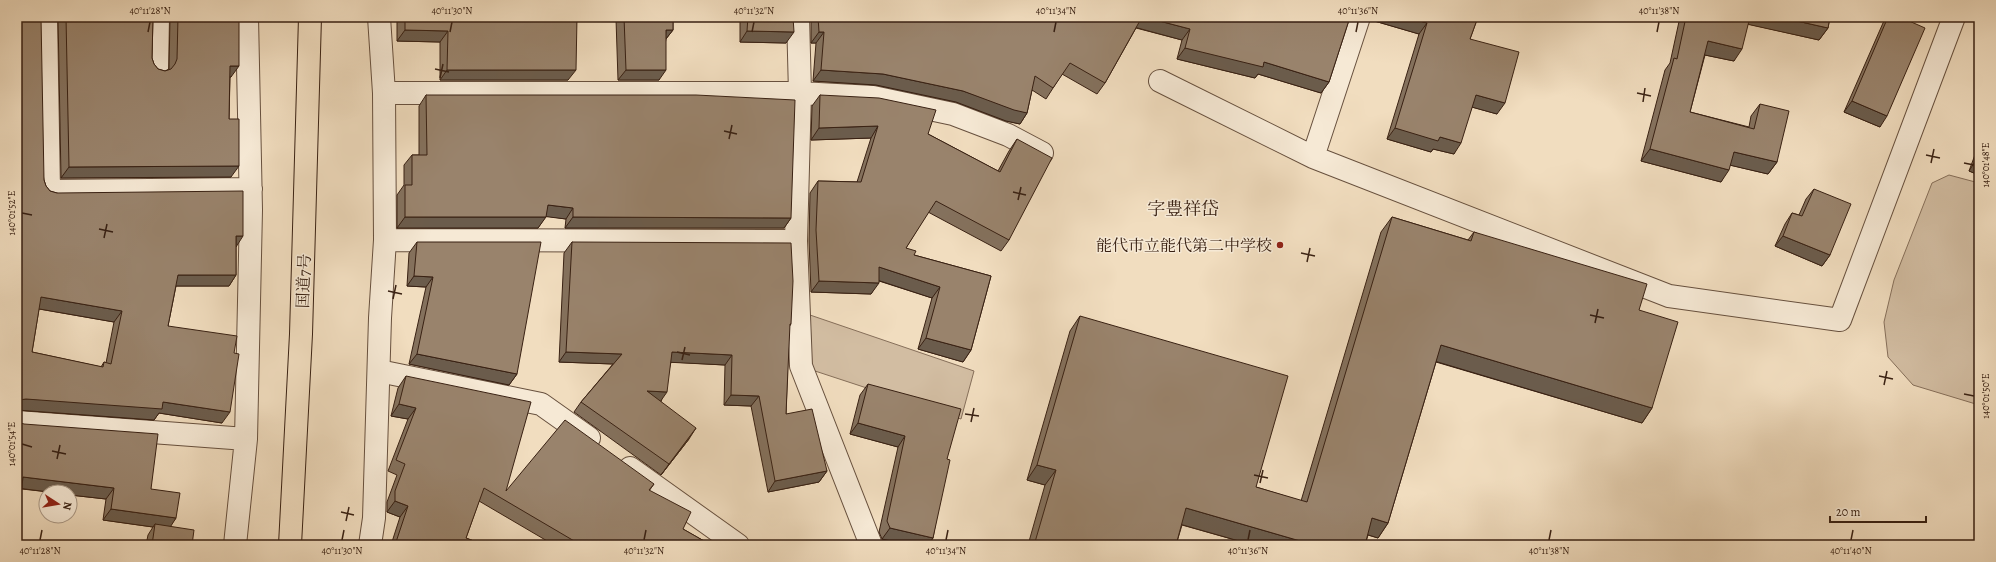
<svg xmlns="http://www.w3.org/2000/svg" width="1996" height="562" font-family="Alegreya,'Noto Serif JP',serif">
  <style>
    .green { fill: #d2bda2; stroke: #866f5a }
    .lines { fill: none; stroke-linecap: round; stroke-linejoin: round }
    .minor-casing { stroke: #67503e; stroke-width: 24 }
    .highway-casing { stroke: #392113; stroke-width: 24 }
    .minor { stroke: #f6e9d5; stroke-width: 22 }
    .highway { stroke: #f1ddbf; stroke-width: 22 }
    .wall { fill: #84715d; stroke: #392113; fill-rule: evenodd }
    .shaded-wall { fill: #6b5c4c; stroke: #392113 }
    .building { fill: #99836c; stroke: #392113; fill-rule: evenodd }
    .ticks { fill: none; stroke: #392113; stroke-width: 1.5 }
    .poi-dot { fill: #8f2418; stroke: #f6e9d5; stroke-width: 1.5 }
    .labels { text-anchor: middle; stroke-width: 3; stroke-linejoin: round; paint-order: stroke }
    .poi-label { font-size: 16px; fill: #392113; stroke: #f6e9d5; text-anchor: end }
    .street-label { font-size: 16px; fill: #392113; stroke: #f6e9d5 }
    .quarter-label { font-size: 18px; fill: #392113; stroke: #f6e9d5 }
    .neatline { fill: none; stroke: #392113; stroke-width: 1.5 }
    .ticks-label { font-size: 10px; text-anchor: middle; fill: #392113 }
  </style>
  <rect width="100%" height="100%" fill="#f1ddbf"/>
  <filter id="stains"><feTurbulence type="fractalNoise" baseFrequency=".005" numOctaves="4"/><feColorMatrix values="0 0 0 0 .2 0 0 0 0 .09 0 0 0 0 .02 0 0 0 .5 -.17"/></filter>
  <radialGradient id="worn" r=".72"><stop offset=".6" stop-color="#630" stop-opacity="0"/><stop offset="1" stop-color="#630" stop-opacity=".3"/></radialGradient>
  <path class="green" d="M 1949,175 L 1979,183 L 1979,405 L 1913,385 L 1888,357 L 1884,322 L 1894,280 L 1932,183 Z
    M 810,315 L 974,371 L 961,419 L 812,370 Z"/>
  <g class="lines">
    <g class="minor-casing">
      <path id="minor" d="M 46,17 L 49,191 L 251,189
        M 798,17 L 800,93 L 796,241 L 801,366 L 871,545
        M 157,69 L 158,17
        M 1160,81 L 1313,157 L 1669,296 L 1840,320 L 1954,17
        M 384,93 L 800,93 L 873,97 L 953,114 L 1008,135 L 1042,153
        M 1313,157 L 1359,17
        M 385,240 L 796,241
        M 379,371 L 541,404 L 589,438
        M 17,422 L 246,439
        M 630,468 L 738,545
        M 235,545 L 246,439 L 251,210 L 247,17
        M 370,545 L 374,518 L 380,318 L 385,240 L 384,93 L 379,17"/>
    </g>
    <g class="highway-casing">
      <path id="highway" d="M 290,545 L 301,334 L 310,17"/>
    </g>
    <use href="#minor" class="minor"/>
    <use href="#highway" class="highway"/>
  </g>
  <path class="wall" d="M 17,17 L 44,180 L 46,186 L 50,191 L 236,246 L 236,275 L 229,286 L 176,286 L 168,326 L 222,423 L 159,413 L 154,420 L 17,410 ZM 39,309 L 114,322 L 106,363 L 104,362 L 101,367 L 32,352 Z
    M 58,17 L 153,17 L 152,58 L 154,64 L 158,69 L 165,71 L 169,69 L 170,17 L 239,17 L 231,77 L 230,77 L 229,119 L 231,177 L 61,178 Z
    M 397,17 L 673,17 L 673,30 L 666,39 L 659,80 L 618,80 L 616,19 L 577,19 L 568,80 L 440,80 L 440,42 L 397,41 Z
    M 740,17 L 793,17 L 786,43 L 740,42 Z
    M 811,17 L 1350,17 L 1329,82 L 1321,93 L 1258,74 L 1255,78 L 1177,59 L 1182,40 L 1136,28 L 1105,83 L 1097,94 L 1062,74 L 1046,99 L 1032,90 L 1027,113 L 1020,124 L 1006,121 L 956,102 L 876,85 L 813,81 L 816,43 L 811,43 Z
    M 1371,17 L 1478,17 L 1470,39 L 1497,114 L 1472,107 L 1454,154 L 1433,149 L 1431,152 L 1387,139 L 1419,34 L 1371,20 Z
    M 1680,17 L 1830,17 L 1828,28 L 1819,40 L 1748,24 L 1734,61 L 1705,55 L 1690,112 L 1749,127 L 1751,116 L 1760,104 L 1777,162 L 1768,174 L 1730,165 L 1721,182 L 1641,161 L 1665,70 L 1670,63 Z
    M 1887,17 L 1900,17 L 1880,127 L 1844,112 L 1883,23 Z
    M 426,95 L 791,218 L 784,228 L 565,228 L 566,219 L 546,216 L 538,228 L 397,228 L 397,195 L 404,185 L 404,165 L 412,155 L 419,155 L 419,106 Z
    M 820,95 L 928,134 L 998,171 L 1009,151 L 1017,139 L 1009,240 L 1001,251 L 928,212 L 906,248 L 914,255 L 991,276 L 971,350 L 963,362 L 918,349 L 932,298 L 879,281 L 871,294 L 811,292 L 809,241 L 810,193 L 818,181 L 857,182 L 871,138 L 811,140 L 812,106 Z
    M 1979,144 L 1979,175 L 1969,171 Z
    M 1814,189 L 1830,255 L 1822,266 L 1775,246 L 1785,224 L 1792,213 L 1799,215 L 1806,199 Z
    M 1392,217 L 1468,240 L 1474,232 L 1639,310 L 1652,408 L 1642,423 L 1436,362 L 1388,523 L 1378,538 L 1368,535 L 1365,545 L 1253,545 L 1182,525 L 1176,545 L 1028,545 L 1045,485 L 1027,480 L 1070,331 L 1080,316 L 1256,487 L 1301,501 L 1381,232 Z
    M 417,242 L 517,374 L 509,385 L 409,364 L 426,287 L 407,286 L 409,253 Z
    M 572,242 L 791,324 L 789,327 L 786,414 L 827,471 L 819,482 L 768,492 L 751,406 L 724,405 L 725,365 L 671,362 L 661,402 L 689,439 L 661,475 L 574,412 L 581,402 L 613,364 L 559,362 L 564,253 Z
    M 406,376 L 506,491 L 654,484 L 649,491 L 683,529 L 711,545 L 554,545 L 479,501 L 466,538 L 484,545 L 391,545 L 400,517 L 387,512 L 387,502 L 397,475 L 388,471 L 408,419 L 391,416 L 398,388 Z
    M 868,384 L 947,459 L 933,538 L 928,545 L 909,545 L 882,539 L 879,532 L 898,447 L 850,434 L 860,395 Z
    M 18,422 L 151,489 L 176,518 L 170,526 L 192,545 L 146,545 L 148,535 L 153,527 L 103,520 L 106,499 L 70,495 L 70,492 L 49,492 L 22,489 Z"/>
  <path class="shaded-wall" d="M 571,17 L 618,17 L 616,19 L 569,19 Z
    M 1141,17 L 1144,17 L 1190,29 L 1182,40 L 1134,27 Z
    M 1373,17 L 1405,17 L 1427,23 L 1419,34 L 1371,20 Z
    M 1747,17 L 1779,17 L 1828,28 L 1819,40 L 1742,23 Z
    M 405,30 L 448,31 L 440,42 L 397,41 Z
    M 666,30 L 673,30 L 665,40 Z
    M 747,31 L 794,32 L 786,43 L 740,42 Z
    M 819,32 L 824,32 L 816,43 L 811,43 Z
    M 1708,41 L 1742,49 L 1734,61 L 1700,54 Z
    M 1185,48 L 1264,62 L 1329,82 L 1321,93 L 1258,74 L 1255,78 L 1177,59 Z
    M 230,66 L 239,66 L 231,77 L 222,77 Z
    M 447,70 L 576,70 L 568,80 L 440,80 Z
    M 626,70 L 666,70 L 659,80 L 618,80 Z
    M 821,70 L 883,74 L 963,91 L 1027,113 L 1020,124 L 1006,121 L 956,102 L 876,85 L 813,81 Z
    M 1476,95 L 1505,103 L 1497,114 L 1468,106 Z
    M 1852,101 L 1887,116 L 1880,127 L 1844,112 Z
    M 878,126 L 871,138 L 811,140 L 819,128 Z
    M 1395,128 L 1440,137 L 1461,143 L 1454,154 L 1433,149 L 1431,152 L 1387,139 Z
    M 1650,149 L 1729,170 L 1721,182 L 1641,161 Z
    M 1734,152 L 1777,162 L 1768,174 L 1725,164 Z
    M 1976,160 L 1979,161 L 1979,175 L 1969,171 Z
    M 239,166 L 231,177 L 61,178 L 69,167 Z
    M 548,205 L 573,208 L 566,219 L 541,216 Z
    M 405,217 L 546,217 L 538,228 L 397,228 Z
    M 573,217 L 791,218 L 784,228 L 565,228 Z
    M 236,236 L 243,236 L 236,247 Z
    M 1783,236 L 1830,255 L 1822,266 L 1775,246 Z
    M 879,267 L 940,287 L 932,298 L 871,278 Z
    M 178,275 L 236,275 L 229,286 L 171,286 Z
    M 414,276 L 433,277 L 426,287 L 407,286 Z
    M 819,281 L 879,283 L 871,294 L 811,292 Z
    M 41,297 L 122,311 L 114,322 L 34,308 Z
    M 926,338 L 971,350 L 963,362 L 918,349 Z
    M 1441,345 L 1652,408 L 1642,423 L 1431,360 Z
    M 566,352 L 622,354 L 614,364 L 559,362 Z
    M 672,352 L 732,355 L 725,365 L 665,362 Z
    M 417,354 L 517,374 L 509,385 L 409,364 Z
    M 647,391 L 667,392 L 660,402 Z
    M 731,395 L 759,396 L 751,406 L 724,405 Z
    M 26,399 L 163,402 L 230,412 L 222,423 L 159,413 L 154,420 L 17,410 L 17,402 L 19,400 Z
    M 399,404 L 416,408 L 408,419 L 391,416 Z
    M 858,423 L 905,436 L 898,447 L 850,434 Z
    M 696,428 L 689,439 L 661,475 L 669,464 Z
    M 1037,465 L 1056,470 L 1045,485 L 1027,480 Z
    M 827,471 L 819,482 L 768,492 L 775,481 Z
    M 23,477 L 114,488 L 106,499 L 70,495 L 70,492 L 49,492 L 17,488 Z
    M 395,501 L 408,506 L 400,517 L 387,512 Z
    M 1186,508 L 1314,545 L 1253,545 L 1176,523 Z
    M 111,509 L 176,518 L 169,529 L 155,524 L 153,527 L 103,520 Z
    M 1372,518 L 1388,523 L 1378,538 L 1362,533 Z
    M 890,528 L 933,538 L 928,545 L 909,545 L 882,539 Z
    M 1035,542 L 1047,545 L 1033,545 Z"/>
  <path class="building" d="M 17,17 L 41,17 L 44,180 L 46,186 L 50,191 L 57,193 L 243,191 L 243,236 L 236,236 L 236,275 L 178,275 L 168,326 L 237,336 L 234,353 L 239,354 L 230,412 L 163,402 L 162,409 L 26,399 L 19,400 L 17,402 ZM 41,297 L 122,311 L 111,364 L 104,362 L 103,367 L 32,352 Z
    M 66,17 L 153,17 L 152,58 L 154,64 L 158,69 L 165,71 L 171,69 L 175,64 L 177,59 L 178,17 L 239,17 L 239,66 L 230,66 L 229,119 L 239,119 L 239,166 L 69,167 Z
    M 405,17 L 577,17 L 576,70 L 447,70 L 448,31 L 405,30 Z
    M 624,17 L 673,17 L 673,30 L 666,30 L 666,70 L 626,70 Z
    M 748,17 L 793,17 L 794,32 L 747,31 Z
    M 818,17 L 1142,17 L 1105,83 L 1070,63 L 1053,88 L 1035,76 L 1027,113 L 1014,110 L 963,91 L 883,74 L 821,70 L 824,32 L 819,32 Z
    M 1144,17 L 1350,17 L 1329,82 L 1264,62 L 1263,67 L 1185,48 L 1190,29 Z
    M 1405,17 L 1478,17 L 1470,39 L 1519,52 L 1505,103 L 1476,95 L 1461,143 L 1440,137 L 1438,141 L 1395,128 L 1427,23 Z
    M 1686,17 L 1750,17 L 1742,49 L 1708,41 L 1690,112 L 1754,129 L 1760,104 L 1789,111 L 1777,162 L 1734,152 L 1729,170 L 1650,149 L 1674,58 L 1677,59 Z
    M 1779,17 L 1830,17 L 1828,28 Z
    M 1888,17 L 1900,17 L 1925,28 L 1887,116 L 1852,101 Z
    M 426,95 L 696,95 L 795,100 L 791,218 L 573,217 L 573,208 L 548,205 L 546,217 L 405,217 L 405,185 L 412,185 L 412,155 L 427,155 Z
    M 820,95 L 879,98 L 936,110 L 928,134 L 1000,172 L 1017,139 L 1052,158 L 1009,240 L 936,201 L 906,248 L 916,251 L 914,255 L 991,276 L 971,350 L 926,338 L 940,287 L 879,267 L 879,283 L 819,281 L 816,230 L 818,181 L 861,182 L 878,126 L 819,128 Z
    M 1979,153 L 1979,161 L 1976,160 Z
    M 1814,189 L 1851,204 L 1830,255 L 1783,236 L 1792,213 L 1802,216 Z
    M 1392,217 L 1471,241 L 1474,232 L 1647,284 L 1639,310 L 1678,322 L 1652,408 L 1441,345 L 1388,523 L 1372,518 L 1365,545 L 1314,545 L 1186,508 L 1176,545 L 1047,545 L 1035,542 L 1056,470 L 1037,465 L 1080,316 L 1288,376 L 1256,487 L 1307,502 Z
    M 417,242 L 541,242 L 517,374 L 417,354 L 433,277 L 414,276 Z
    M 572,242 L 791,243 L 793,281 L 791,324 L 790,324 L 786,414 L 812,409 L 827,471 L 775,481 L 759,396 L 731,395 L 732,355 L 672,352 L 667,392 L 647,391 L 696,428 L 669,464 L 581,402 L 622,354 L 566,352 Z
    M 406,376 L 531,402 L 506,491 L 565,420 L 654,484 L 649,490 L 691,512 L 683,529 L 711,545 L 581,545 L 484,488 L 466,538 L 484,545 L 395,545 L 408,506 L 395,501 L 395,491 L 405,464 L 396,460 L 416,408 L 399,404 Z
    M 868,384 L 961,409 L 947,459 L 950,460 L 933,538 L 890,528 L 887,521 L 905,436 L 858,423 Z
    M 17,421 L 18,422 L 24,424 L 158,434 L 151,489 L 180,493 L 176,518 L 111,509 L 114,488 L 23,477 L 17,529 Z
    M 155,524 L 194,530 L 192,545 L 152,545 Z"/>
  <path class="ticks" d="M 148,32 L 150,22M 450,32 L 452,22M 752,32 L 754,22M 1054,32 L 1056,22M 1356,32 L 1358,22M 1657,32 L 1659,22M 435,69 L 449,72M 440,78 L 443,64M 1637,93 L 1651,96M 1643,102 L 1645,88M 724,131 L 737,134M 729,139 L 732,125M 1926,155 L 1940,158M 1931,163 L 1934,149M 1964,163 L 1974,165M 1013,192 L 1026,195M 1018,200 L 1021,187M 22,213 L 32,215M 99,229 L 113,232M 104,238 L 107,224M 1301,253 L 1315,256M 1307,262 L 1310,248M 388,291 L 402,294M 393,299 L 396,285M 1590,315 L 1604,318M 1595,323 L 1598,309M 677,352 L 690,355M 682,360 L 685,347M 1879,376 L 1893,379M 1884,385 L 1887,371M 1964,394 L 1974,396M 965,414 L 979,416M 971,422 L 974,408M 22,444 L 32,447M 52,451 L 66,454M 57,459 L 60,445M 1254,475 L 1268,478M 1260,483 L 1263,470M 341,512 L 354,515M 346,521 L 349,507M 40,540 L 42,530M 342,540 L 344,530M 644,540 L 646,530M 946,540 L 948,530M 1248,540 L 1250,530M 1549,540 L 1551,530M 1851,540 L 1853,530"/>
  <circle class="poi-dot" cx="1280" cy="245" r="4"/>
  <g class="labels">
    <g class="poi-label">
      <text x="1272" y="251">能代市立能代第二中学校</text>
    </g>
    <g class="street-label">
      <text transform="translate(303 281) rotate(-88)" y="6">国道7号</text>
    </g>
    <g class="quarter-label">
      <text x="1183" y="215">字豊祥岱</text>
    </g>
  </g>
  <rect width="1996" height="562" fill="none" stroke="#f1ddbf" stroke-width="44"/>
  <g transform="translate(58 504) rotate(102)"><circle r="19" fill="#f6e9d5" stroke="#aa9987"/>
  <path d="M0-3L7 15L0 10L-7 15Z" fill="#8f2418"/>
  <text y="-6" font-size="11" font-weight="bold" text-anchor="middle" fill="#392113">N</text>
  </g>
  <path d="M1830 516v6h96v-6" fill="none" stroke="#392113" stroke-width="2"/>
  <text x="1836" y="516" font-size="12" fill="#392113" stroke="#f6e9d5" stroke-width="3" paint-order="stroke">20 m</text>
  <rect x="22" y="22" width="1952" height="518" class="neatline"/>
  <g class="ticks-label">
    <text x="150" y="14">40°11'28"N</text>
    <text x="452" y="14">40°11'30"N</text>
    <text x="754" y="14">40°11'32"N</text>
    <text x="1056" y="14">40°11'34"N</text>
    <text x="1358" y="14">40°11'36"N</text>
    <text x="1659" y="14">40°11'38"N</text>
    <text transform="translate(1985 165) rotate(-90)" y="4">140°01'48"E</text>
    <text transform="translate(11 213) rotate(-90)" y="4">140°01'52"E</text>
    <text transform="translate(1985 396) rotate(-90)" y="4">140°01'50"E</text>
    <text transform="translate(11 444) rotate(-90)" y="4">140°01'54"E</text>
    <text x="40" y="554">40°11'28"N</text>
    <text x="342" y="554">40°11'30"N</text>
    <text x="644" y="554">40°11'32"N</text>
    <text x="946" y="554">40°11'34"N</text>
    <text x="1248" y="554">40°11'36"N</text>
    <text x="1549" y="554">40°11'38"N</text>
    <text x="1851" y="554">40°11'40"N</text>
  </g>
  <rect width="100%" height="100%" filter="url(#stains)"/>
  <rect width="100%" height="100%" fill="url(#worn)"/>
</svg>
